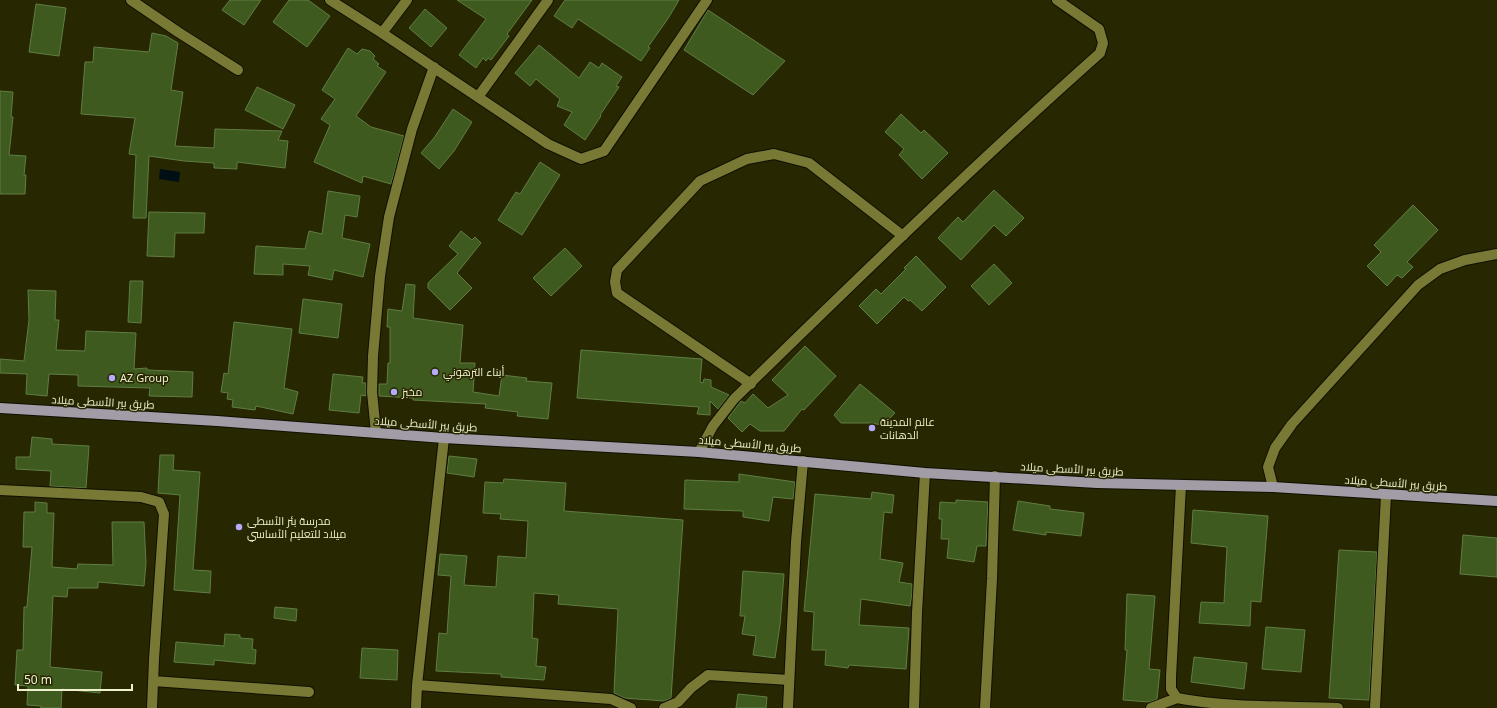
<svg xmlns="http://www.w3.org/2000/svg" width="1497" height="708" font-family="'Noto Sans',Cairo,sans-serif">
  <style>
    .water { fill: #000e16 }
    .building { fill: #3f5a1e; stroke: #607d42 }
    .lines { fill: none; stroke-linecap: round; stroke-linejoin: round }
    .minor-casing { stroke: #101000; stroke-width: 12 }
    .primary-casing { stroke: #101000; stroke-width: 12 }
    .minor { stroke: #787934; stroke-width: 10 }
    .primary { stroke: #a19ca6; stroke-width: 10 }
    .poi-dot { fill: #b6abf8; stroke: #272702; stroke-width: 1.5 }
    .labels { text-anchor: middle; stroke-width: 3; stroke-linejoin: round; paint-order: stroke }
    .poi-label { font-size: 11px; fill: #eff1ce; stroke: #272702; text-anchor: start }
    .street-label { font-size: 11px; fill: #eff1ce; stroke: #272702 }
  </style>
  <rect width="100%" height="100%" fill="#272702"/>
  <path class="water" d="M 160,169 L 180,172 L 179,182 L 159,179 Z"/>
  <path class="building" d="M 230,0 L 261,0 L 244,25 L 222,10 Z
    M 289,0 L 308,0 L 330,16 L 307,47 L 273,22 Z
    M 457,0 L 532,0 L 507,34 L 509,36 L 491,60 L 488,58 L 486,61 L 483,58 L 476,68 L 459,55 L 486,19 Z
    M 565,0 L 679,0 L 669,17 L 648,47 L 650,48 L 641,61 L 578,19 L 572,28 L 554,16 Z
    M 36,4 L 66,8 L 59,56 L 29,52 Z
    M 425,9 L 447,28 L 431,47 L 409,28 Z
    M 708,10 L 785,61 L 753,95 L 684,50 Z
    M 152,33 L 166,36 L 178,43 L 171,90 L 183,92 L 175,146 L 214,148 L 215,129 L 282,131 L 278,140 L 288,141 L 285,168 L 237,162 L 237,169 L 214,168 L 214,163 L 184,161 L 149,156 L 146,218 L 133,218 L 136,155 L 129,154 L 135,118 L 81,114 L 85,62 L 93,62 L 94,47 L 149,52 Z
    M 539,45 L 579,78 L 590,62 L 599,68 L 602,63 L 622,77 L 616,86 L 619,87 L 600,115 L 601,116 L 585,140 L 564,125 L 572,112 L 557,106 L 560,99 L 536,79 L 530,86 L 515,73 Z
    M 348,48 L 357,54 L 362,49 L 370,51 L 375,56 L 373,59 L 379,64 L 377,66 L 386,72 L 356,116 L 371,127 L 404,136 L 391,184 L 363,176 L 362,183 L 314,162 L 330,125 L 321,119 L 335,99 L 322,90 Z
    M 257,87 L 295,105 L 283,129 L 245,110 Z
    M 0,91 L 13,92 L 11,117 L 13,117 L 9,155 L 26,156 L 24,175 L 26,175 L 25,194 L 0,194 Z
    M 453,109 L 472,122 L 454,151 L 439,169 L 421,153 L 434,138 Z
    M 901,114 L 921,133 L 924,130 L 948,153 L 922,179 L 899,155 L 904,149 L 885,132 Z
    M 540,162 L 560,175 L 522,235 L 498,220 L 516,192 L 520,194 Z
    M 994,190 L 1024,218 L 1006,236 L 994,225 L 961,260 L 938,238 L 958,217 L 963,222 Z
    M 328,191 L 360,196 L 357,217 L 345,215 L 342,238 L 370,244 L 363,277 L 334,270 L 332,280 L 308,275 L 310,266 L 283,264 L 283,275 L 254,274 L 256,246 L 305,249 L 309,231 L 322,234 Z
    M 1413,205 L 1438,230 L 1407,262 L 1413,267 L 1402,278 L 1397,275 L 1387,286 L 1367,266 L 1381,252 L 1374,245 Z
    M 149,212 L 205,213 L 204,233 L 175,233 L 174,257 L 147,256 Z
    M 461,231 L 472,240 L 475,237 L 481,243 L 457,273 L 472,288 L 450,310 L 428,288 L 428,283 L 458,254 L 449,246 Z
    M 565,248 L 582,266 L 551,296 L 533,278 Z
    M 916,256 L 946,287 L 922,311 L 910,300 L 908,301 L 904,297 L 877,324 L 859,306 L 876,289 L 881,294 L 906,269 L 904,268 Z
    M 994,264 L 1012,283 L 989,305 L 971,286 Z
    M 130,281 L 143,281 L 141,323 L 128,322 Z
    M 406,284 L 415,285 L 413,318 L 463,325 L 460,363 L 475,363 L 473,392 L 499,396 L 502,375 L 527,378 L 526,381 L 552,383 L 548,419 L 517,416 L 518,412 L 485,408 L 486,404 L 413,400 L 413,398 L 379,396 L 379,384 L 387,384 L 388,363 L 390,363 L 390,327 L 387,327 L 388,309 L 402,311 Z
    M 28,290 L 56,291 L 55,320 L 59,320 L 56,350 L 85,351 L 86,331 L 136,333 L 134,369 L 147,368 L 147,370 L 193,372 L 192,397 L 149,396 L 150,388 L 78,386 L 78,375 L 49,374 L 47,396 L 26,394 L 27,374 L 0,373 L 0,359 L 24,361 L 29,320 Z
    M 303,299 L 342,304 L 338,338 L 299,333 Z
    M 234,322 L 292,329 L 284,388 L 298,392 L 293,414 L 256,406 L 255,410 L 232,407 L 233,400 L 227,399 L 228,393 L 221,392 L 224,373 L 228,374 Z
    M 805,346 L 836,376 L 804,410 L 802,409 L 784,431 L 760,431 L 750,424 L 742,432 L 728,418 L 741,401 L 745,403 L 753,394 L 768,408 L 788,395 L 772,380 Z
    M 581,350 L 702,359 L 700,382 L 703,383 L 704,379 L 711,380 L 711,387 L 729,395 L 718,409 L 710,401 L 710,415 L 697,414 L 699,407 L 577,398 Z
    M 333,374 L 363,377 L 362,383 L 366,383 L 366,396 L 361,395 L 359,413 L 329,410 Z
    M 860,384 L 895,413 L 883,425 L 870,423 L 841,423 L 834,415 Z
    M 32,437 L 52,439 L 52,444 L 89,446 L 86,488 L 50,486 L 51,471 L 16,469 L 16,457 L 30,457 Z
    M 160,455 L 174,455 L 173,470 L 200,472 L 193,570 L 211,571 L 210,593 L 174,590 L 180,495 L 158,493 Z
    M 449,456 L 477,459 L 474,477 L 447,473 Z
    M 739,474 L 795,482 L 793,499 L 773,497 L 769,521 L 743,517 L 743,511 L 684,509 L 685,480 L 739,482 Z
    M 504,479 L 566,483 L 564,511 L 683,520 L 671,698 L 664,701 L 624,698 L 614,693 L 618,609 L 558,604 L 559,595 L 534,593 L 532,638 L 538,639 L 536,666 L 546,667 L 544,680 L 501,677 L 501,674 L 436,671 L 439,633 L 447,634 L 451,576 L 438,575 L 440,554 L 467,556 L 464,585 L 496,587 L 498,556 L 526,558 L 528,521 L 500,519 L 501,514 L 483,513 L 485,482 L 503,483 Z
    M 872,492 L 894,495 L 892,513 L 884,512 L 880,559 L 903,563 L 899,582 L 912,584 L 912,594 L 910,606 L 861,599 L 859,625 L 909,628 L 906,669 L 849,665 L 848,668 L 825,665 L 826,650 L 812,650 L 814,612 L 804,611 L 815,494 L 871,499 Z
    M 956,500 L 988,502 L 986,546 L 977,546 L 974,562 L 947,558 L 949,539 L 941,539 L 942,519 L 939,519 L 940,502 L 956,503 Z
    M 1018,501 L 1050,506 L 1050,509 L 1084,513 L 1081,536 L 1046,532 L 1046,535 L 1013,530 Z
    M 35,502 L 47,503 L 47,513 L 54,513 L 52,567 L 77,569 L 78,564 L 113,565 L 112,522 L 144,522 L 146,563 L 144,586 L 98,582 L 98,588 L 68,588 L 67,597 L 53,596 L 50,667 L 102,672 L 100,693 L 62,689 L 61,708 L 41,708 L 41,706 L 27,705 L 28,686 L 15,685 L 17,650 L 23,650 L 24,607 L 27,607 L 32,547 L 23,547 L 24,512 L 35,512 Z
    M 1193,510 L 1268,516 L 1261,602 L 1251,601 L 1250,626 L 1199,623 L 1201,602 L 1224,603 L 1227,547 L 1191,543 Z
    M 1463,535 L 1497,538 L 1497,577 L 1460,574 Z
    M 1339,550 L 1377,552 L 1369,700 L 1329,698 Z
    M 743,571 L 784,574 L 780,625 L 775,658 L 753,655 L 756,636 L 742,634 L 745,616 L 740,616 Z
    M 1127,594 L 1155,596 L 1149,669 L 1160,670 L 1157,699 L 1149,702 L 1123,700 L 1127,650 L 1125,650 Z
    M 275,607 L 297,609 L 296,621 L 274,618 Z
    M 1266,627 L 1305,630 L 1301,672 L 1262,669 Z
    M 225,634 L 240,635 L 240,638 L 253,639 L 252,649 L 256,650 L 255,664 L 214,660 L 214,665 L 174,662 L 176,642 L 224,646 Z
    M 362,648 L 398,650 L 397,680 L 360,678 Z
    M 1194,657 L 1247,663 L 1244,689 L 1191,682 Z
    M 738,694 L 767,697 L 766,708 L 736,708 Z"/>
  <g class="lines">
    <g class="minor-casing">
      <path id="minor" d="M 131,0 L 178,32 L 238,70
        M 330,0 L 382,33 L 548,144 L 581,159 L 604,151 L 707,0
        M 382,33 L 407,0
        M 478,97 L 548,0
        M 751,384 L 617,293 L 615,282 L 617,270 L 700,181 L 747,159 L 774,154 L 809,163 L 903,236
        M 376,433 L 372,392 L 373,356 L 380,276 L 389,217 L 401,171 L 412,129 L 434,67
        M 699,452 L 713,426 L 734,399 C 854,282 974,165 1100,53 L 1103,43 L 1099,29 L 1057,0
        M 1181,485 L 1171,677 L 1171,689 L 1177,698 C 1228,708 1286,706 1338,708
        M 1273,487 L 1268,467 L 1275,448 L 1292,424 L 1418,285 L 1440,269 L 1465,260 L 1497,254
        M 0,490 L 141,497 L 159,502 L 164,514 L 154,659 L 152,708
        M 153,681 L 309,692
        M 417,685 L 611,699 L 631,708
        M 416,708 L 417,685 L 444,438
        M 664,708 L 678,702 L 691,688 L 708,675 L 789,680
        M 788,708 L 796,542 L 803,461
        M 914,708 L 917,613 L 925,473
        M 985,708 L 992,579 L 995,476
        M 1151,708 L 1177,698
        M 1375,708 L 1386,495"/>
    </g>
    <g class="primary-casing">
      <path id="primary" d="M 0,408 L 217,421 L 444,438 L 699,452 L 925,473 L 1097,483 L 1273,487 L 1497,501"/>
    </g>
    <use href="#minor" class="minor"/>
    <use href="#primary" class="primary"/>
  </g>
  <g class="poi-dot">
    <circle cx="435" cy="372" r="4"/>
    <circle cx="112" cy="378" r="4"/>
    <circle cx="394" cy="392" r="4"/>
    <circle cx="872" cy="428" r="4"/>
    <circle cx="239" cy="527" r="4"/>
  </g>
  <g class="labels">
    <g class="poi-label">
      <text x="443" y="376">أبناء الترهوني</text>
      <text x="120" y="382">AZ Group</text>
      <text x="402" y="396">مخبز</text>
      <text x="880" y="426">عالم المدينة<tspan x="880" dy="13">الدهانات</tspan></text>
      <text x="247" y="525">مدرسة بئر الأسطى<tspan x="247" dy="13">ميلاد للتعليم الأساسي</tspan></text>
    </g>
    <g class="street-label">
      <text transform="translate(103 402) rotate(3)" y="4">طريق بير الأسطى ميلاد</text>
      <text transform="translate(426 424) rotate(4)" y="4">طريق بير الأسطى ميلاد</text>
      <text transform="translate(750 444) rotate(5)" y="4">طريق بير الأسطى ميلاد</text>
      <text transform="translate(1072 469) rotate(3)" y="4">طريق بير الأسطى ميلاد</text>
      <text transform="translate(1396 483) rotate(4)" y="4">طريق بير الأسطى ميلاد</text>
    </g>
  </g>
  <path d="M18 684v6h114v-6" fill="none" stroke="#eff1ce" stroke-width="2"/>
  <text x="24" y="684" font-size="12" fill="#eff1ce" stroke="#272702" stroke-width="3" paint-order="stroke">50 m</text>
</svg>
